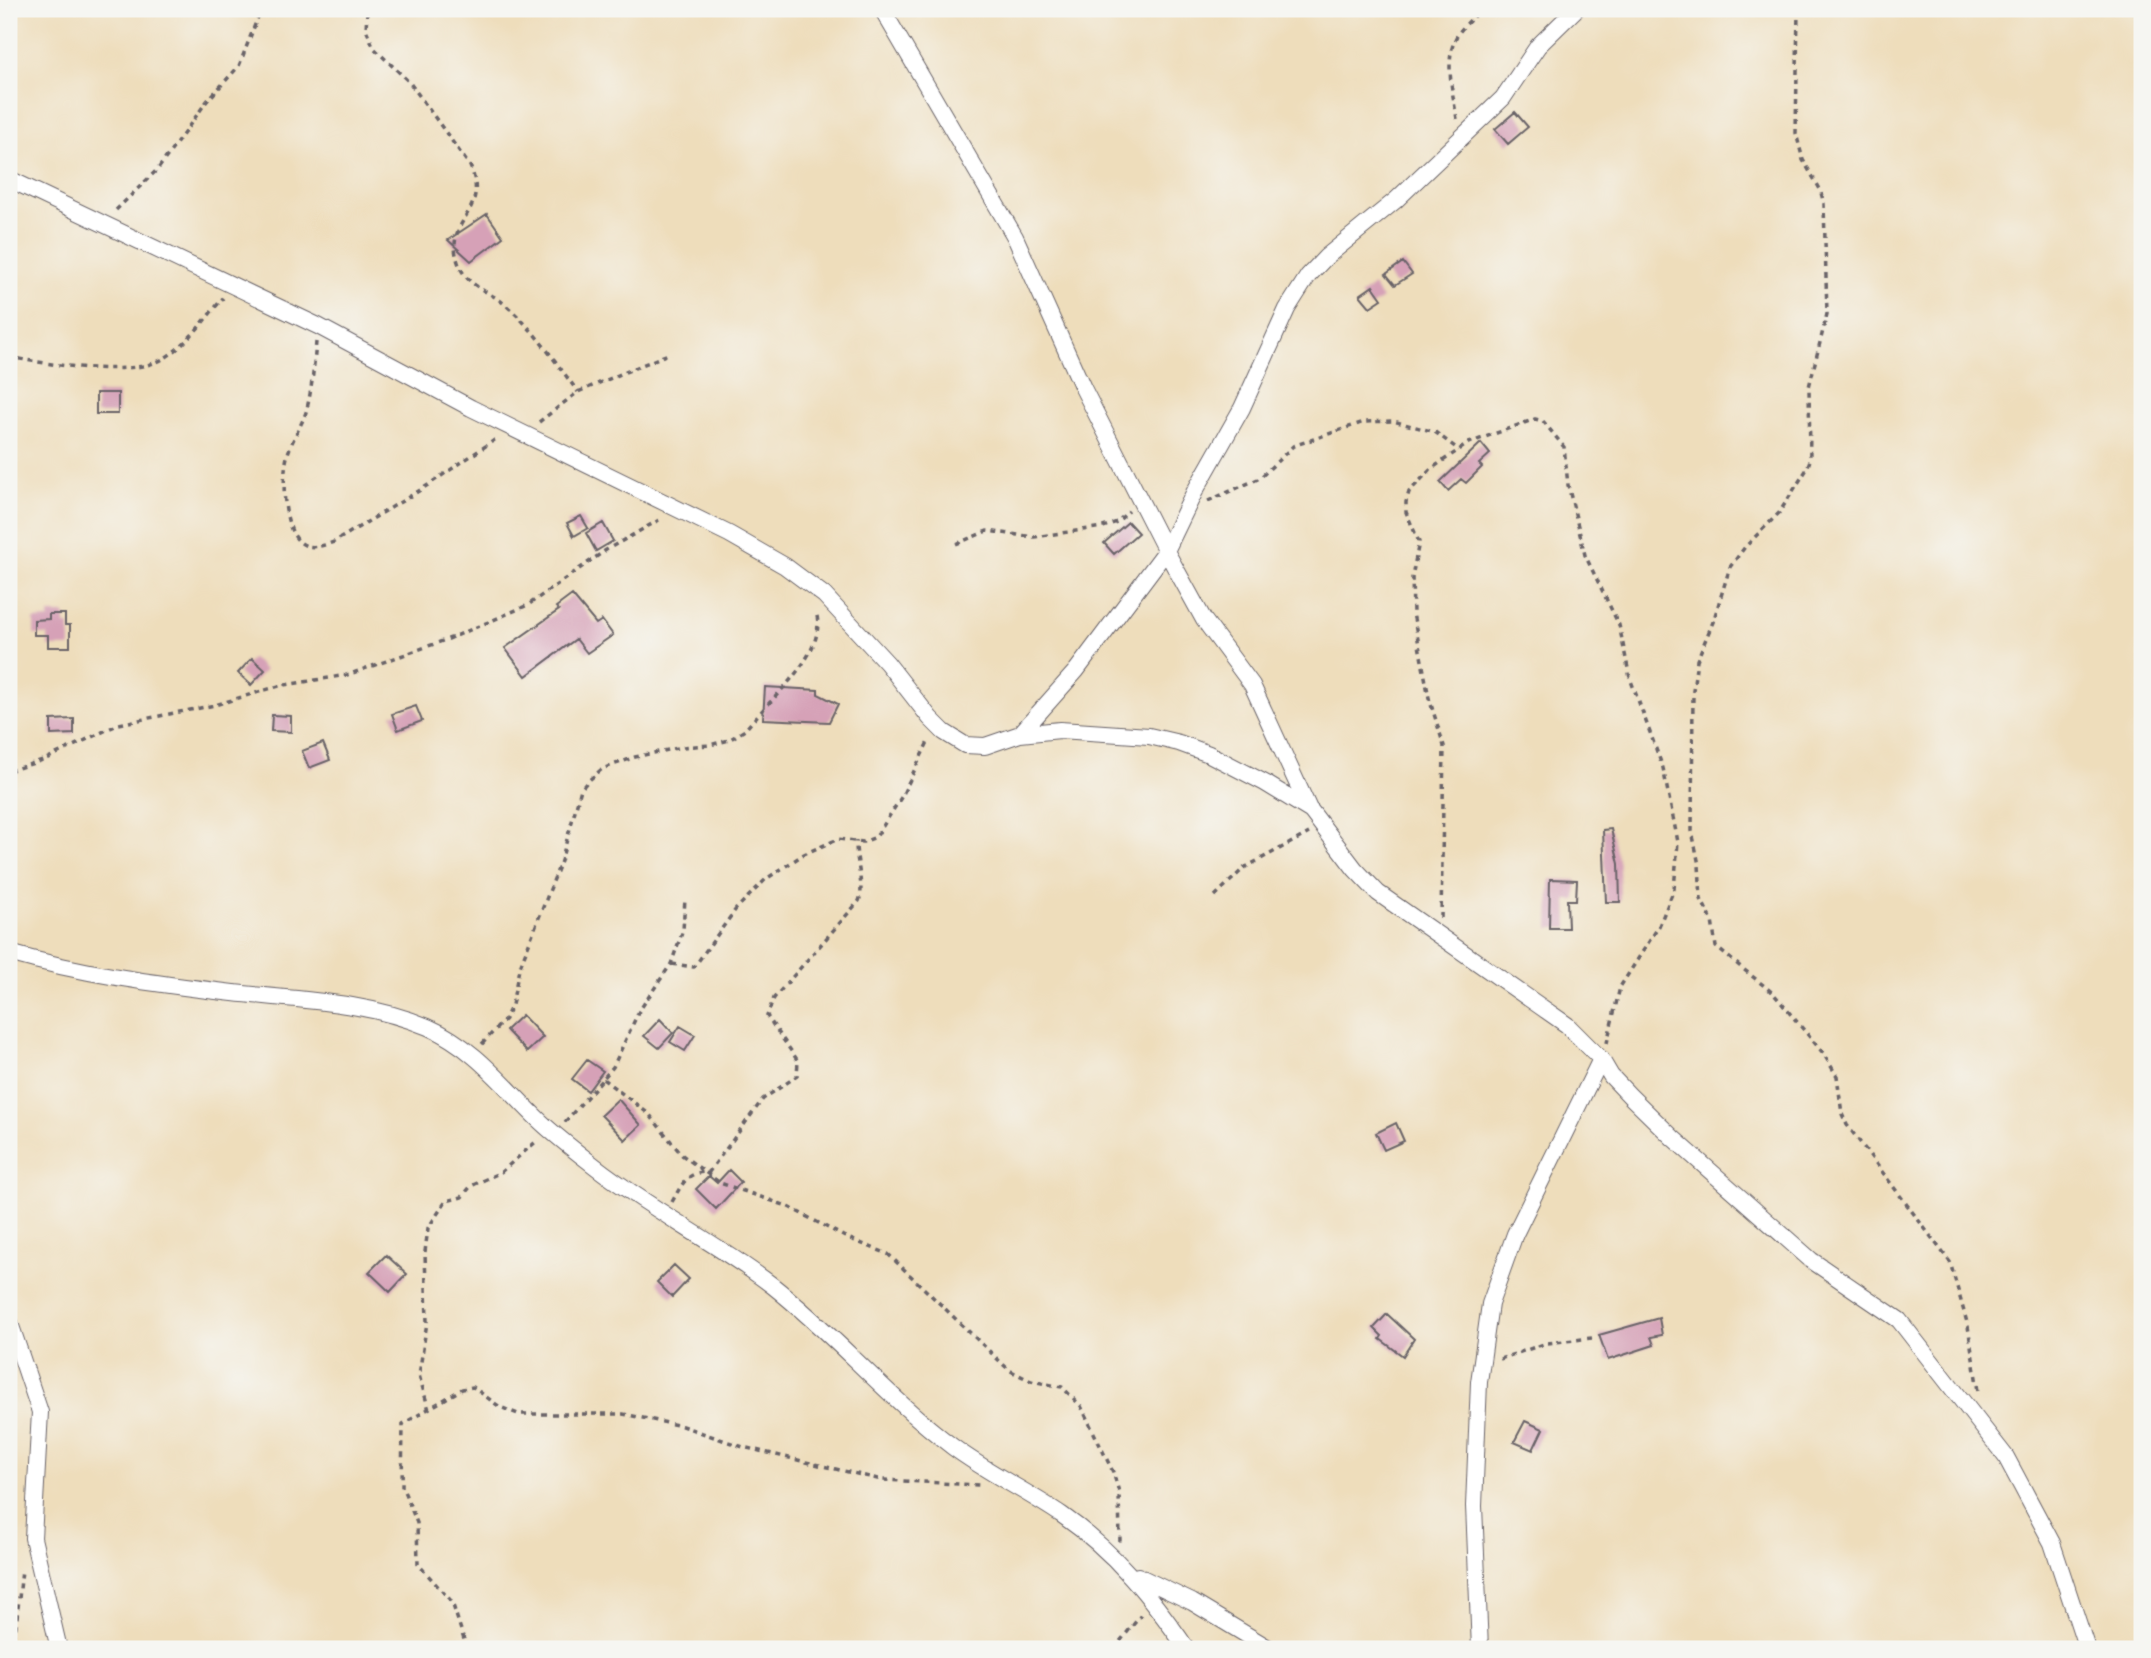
<svg xmlns="http://www.w3.org/2000/svg" width="2151" height="1658" font-family="'Libre Bodoni',serif">
  <style>
    .building { fill: #d6a1b7 }
    .lines { fill: none; stroke-linecap: round; stroke-linejoin: round }
    .minor-casing { stroke: #696368; stroke-width: 18 }
    .path { stroke: #696368; stroke-width: 3.5; stroke-dasharray: 5 5; stroke-linecap: butt }
    .minor { stroke: #fff; stroke-width: 16 }
  </style>
  <rect width="100%" height="100%" fill="#f6f6f2"/>
  <filter id="ink" filterUnits="userSpaceOnUse"><feTurbulence type="fractalNoise" baseFrequency=".0143" numOctaves="2"/><feDisplacementMap in="SourceGraphic" scale="14" xChannelSelector="R" yChannelSelector="G"/><feConvolveMatrix kernelMatrix="1 2 1 2 8 2 1 2 1" color-interpolation-filters="sRGB"/></filter>
  <filter id="wash" filterUnits="userSpaceOnUse"><feTurbulence type="fractalNoise" baseFrequency=".00686" numOctaves="4" result="noise"/><feDisplacementMap in="SourceGraphic" scale="28" xChannelSelector="R" yChannelSelector="G"/><feGaussianBlur stdDeviation="1.57" result="paint"/><feColorMatrix in="noise" values="0 0 0 0 0 0 0 0 0 0 0 0 0 0 0 0 0 1.4 0 .05"/><feComposite in="paint" operator="in"/></filter>
  <g filter="url(#wash)">
    <rect width="100%" height="100%" fill="#edb"/>
    <g id="blocks">
      <path class="building" d="M 1515,112 L 1528,127 L 1508,144 L 1495,129 Z
        M 487,214 L 503,237 L 471,261 L 448,240 Z
        M 1403,262 L 1412,274 L 1395,285 L 1386,274 Z
        M 1373,286 L 1382,299 L 1370,307 L 1360,295 Z
        M 96,393 L 118,393 L 118,414 L 96,414 Z
        M 1481,443 L 1490,454 L 1479,464 L 1482,467 L 1466,483 L 1461,479 L 1448,491 L 1440,482 Z
        M 581,516 L 588,528 L 574,536 L 567,523 Z
        M 1128,522 L 1138,533 L 1114,554 L 1104,543 Z
        M 603,523 L 613,541 L 596,551 L 586,533 Z
        M 572,595 L 596,624 L 602,620 L 613,635 L 587,653 L 576,639 L 526,676 L 505,648 L 559,610 L 556,607 Z
        M 49,614 L 65,614 L 65,625 L 70,625 L 70,647 L 48,647 L 48,635 L 34,635 L 34,620 L 49,619 Z
        M 252,658 L 265,670 L 251,685 L 238,673 Z
        M 765,687 L 818,690 L 818,694 L 838,704 L 829,722 L 763,719 Z
        M 416,706 L 422,721 L 398,730 L 392,714 Z
        M 272,715 L 291,716 L 291,732 L 271,731 Z
        M 74,719 L 74,734 L 51,735 L 51,720 Z
        M 323,743 L 330,760 L 309,768 L 302,751 Z
        M 1611,829 L 1619,864 L 1620,902 L 1606,902 L 1603,830 Z
        M 1550,879 L 1577,880 L 1576,900 L 1567,900 L 1568,928 L 1549,928 Z
        M 522,1015 L 543,1037 L 527,1052 L 506,1030 Z
        M 660,1019 L 673,1033 L 659,1048 L 644,1036 Z
        M 680,1026 L 695,1035 L 685,1051 L 670,1042 Z
        M 587,1060 L 603,1071 L 588,1091 L 572,1079 Z
        M 618,1099 L 641,1125 L 625,1140 L 601,1115 Z
        M 1396,1123 L 1404,1141 L 1384,1150 L 1376,1133 Z
        M 729,1170 L 741,1182 L 716,1209 L 696,1189 L 709,1176 L 717,1183 Z
        M 386,1255 L 407,1274 L 390,1292 L 369,1272 Z
        M 674,1265 L 689,1279 L 672,1297 L 657,1282 Z
        M 1387,1314 L 1414,1339 L 1403,1356 L 1380,1339 L 1382,1336 L 1374,1328 Z
        M 1659,1318 L 1662,1335 L 1651,1337 L 1654,1345 L 1608,1360 L 1599,1335 Z
        M 1525,1421 L 1543,1429 L 1533,1450 L 1514,1442 Z"/>
    </g>
  </g>
  <g filter="url(#ink)">
    <use href="#blocks" fill-opacity="0" stroke="#696368" stroke-width="2"/>
    <g class="lines">
      <g class="minor-casing">
        <path id="minor" d="M 882,9 L 1015,237 L 1083,388 L 1166,551 L 1204,620 L 1252,685 L 1309,809
          M 9,179 L 318,326 L 471,408 L 729,534 L 785,566 L 824,595 L 887,663 L 930,718 L 944,732 L 965,745 L 985,746 L 1020,734 L 1060,730 L 1149,736 L 1179,743 L 1209,754 L 1265,783 L 1311,811 L 1355,869 L 1378,893 L 1567,1025 L 1601,1059 L 1611,1076 L 1630,1096 L 1673,1138 L 1811,1260 L 1899,1320 L 2006,1457 L 2052,1543 L 2087,1649
          M 1020,734 L 1076,671 L 1166,551 L 1195,491 L 1242,408 L 1287,309 L 1308,276 L 1326,257 L 1396,200 L 1503,98 L 1538,46 L 1576,9
          M 9,953 C 82,974 157,984 233,993 C 298,1000 367,1001 428,1027 C 476,1048 504,1087 541,1122 C 558,1138 578,1153 596,1167 C 653,1211 717,1243 773,1286 C 836,1336 889,1399 953,1447 C 988,1473 1027,1491 1062,1515 C 1115,1552 1151,1597 1187,1649
          M 9,1320 L 40,1412 L 33,1538 L 59,1649
          M 1138,1576 L 1192,1602 L 1270,1649
          M 1480,1649 L 1474,1506 L 1479,1382 L 1490,1304 L 1515,1234 L 1601,1059"/>
      </g>
      <path class="path" d="M 1798,9 L 1796,133 L 1803,160 L 1820,189 L 1824,204 L 1827,314 L 1809,387 L 1810,460 L 1807,469 L 1779,513 L 1745,547 L 1730,567 L 1713,622 L 1697,660 L 1693,690 L 1692,831 L 1699,865 L 1701,899 L 1712,921 L 1716,947 L 1773,993 L 1823,1053 L 1837,1076 L 1842,1114 L 1847,1125 L 1950,1262 L 1968,1326 L 1978,1391
        M 367,11 L 366,29 L 374,48 L 410,83 L 470,166 C 491,214 443,218 458,262 C 467,289 491,290 509,308 C 535,331 557,364 578,392
        M 1457,119 C 1453,94 1443,57 1458,34 C 1464,25 1474,17 1481,9
        M 116,210 L 158,169 L 207,101 L 239,66 L 261,9
        M 316,342 C 314,365 312,390 306,412 C 301,427 291,441 287,457 C 282,478 281,538 307,546 C 316,548 325,545 334,542 L 422,489 L 496,439
        M 9,357 C 47,364 130,378 163,359 C 187,345 205,319 223,298
        M 539,422 L 578,392 L 668,354
        M 1208,501 L 1260,478 L 1293,446 L 1364,422 L 1393,421 L 1435,432 L 1459,450
        M 956,544 L 987,531 L 1034,537 L 1103,527 L 1117,522 L 1129,511
        M 9,771 L 46,759 L 119,724 L 215,705 L 279,686 L 347,675 L 451,638 L 528,605 L 606,550 L 659,520
        M 1215,896 L 1244,868 L 1309,833
        M 1441,918 L 1444,746 L 1429,698 L 1413,613 L 1412,577 L 1419,542 L 1406,512 L 1406,502 L 1409,492 L 1431,469 L 1469,443 L 1535,419 L 1543,421 L 1564,447 L 1568,485 L 1585,555 L 1619,625 L 1630,678 L 1663,768 L 1678,842 L 1674,889 L 1659,926 L 1620,987 L 1607,1043
        M 672,964 L 694,967 L 736,909 L 766,879 L 804,854 L 838,839 L 863,842 L 876,837 L 902,796 L 929,740
        M 482,1044 L 505,1019 L 512,1005 L 519,969 L 561,861 L 581,789 L 588,781 L 602,769 L 635,757 L 682,747 L 710,745 L 729,740 L 745,730 C 769,699 829,654 816,612
        M 603,1079 L 649,1114 L 682,1155 L 720,1183 L 787,1206 L 845,1237 L 888,1254 L 1009,1370 L 1031,1381 L 1062,1387 L 1081,1406 L 1113,1472 L 1119,1492 L 1120,1542
        M 565,1122 L 613,1067 L 639,1011 L 671,964 L 683,930 L 685,899
        M 672,1202 C 682,1184 687,1171 709,1172 L 763,1099 L 797,1076 L 798,1061 L 767,1016 L 774,998 L 859,901 C 865,888 855,858 856,840
        M 1500,1359 L 1547,1343 L 1592,1338
        M 429,1410 L 419,1375 L 427,1322 L 425,1252 L 428,1228 L 446,1201 L 462,1197 L 471,1186 L 501,1172 L 538,1140
        M 9,1647 L 16,1627 L 22,1570
        M 467,1649 L 452,1602 L 418,1564 L 417,1523 L 402,1486 L 403,1424 L 462,1389 L 473,1387 L 500,1407 L 518,1414 L 623,1414 L 682,1426 L 743,1447 L 882,1480 L 980,1485
        M 1114,1649 L 1141,1615"/>
      <use href="#minor" class="minor"/>
    </g>
  </g>
  <rect width="2151" height="1658" fill="none" stroke="#f6f6f2" stroke-width="35"/>
</svg>
